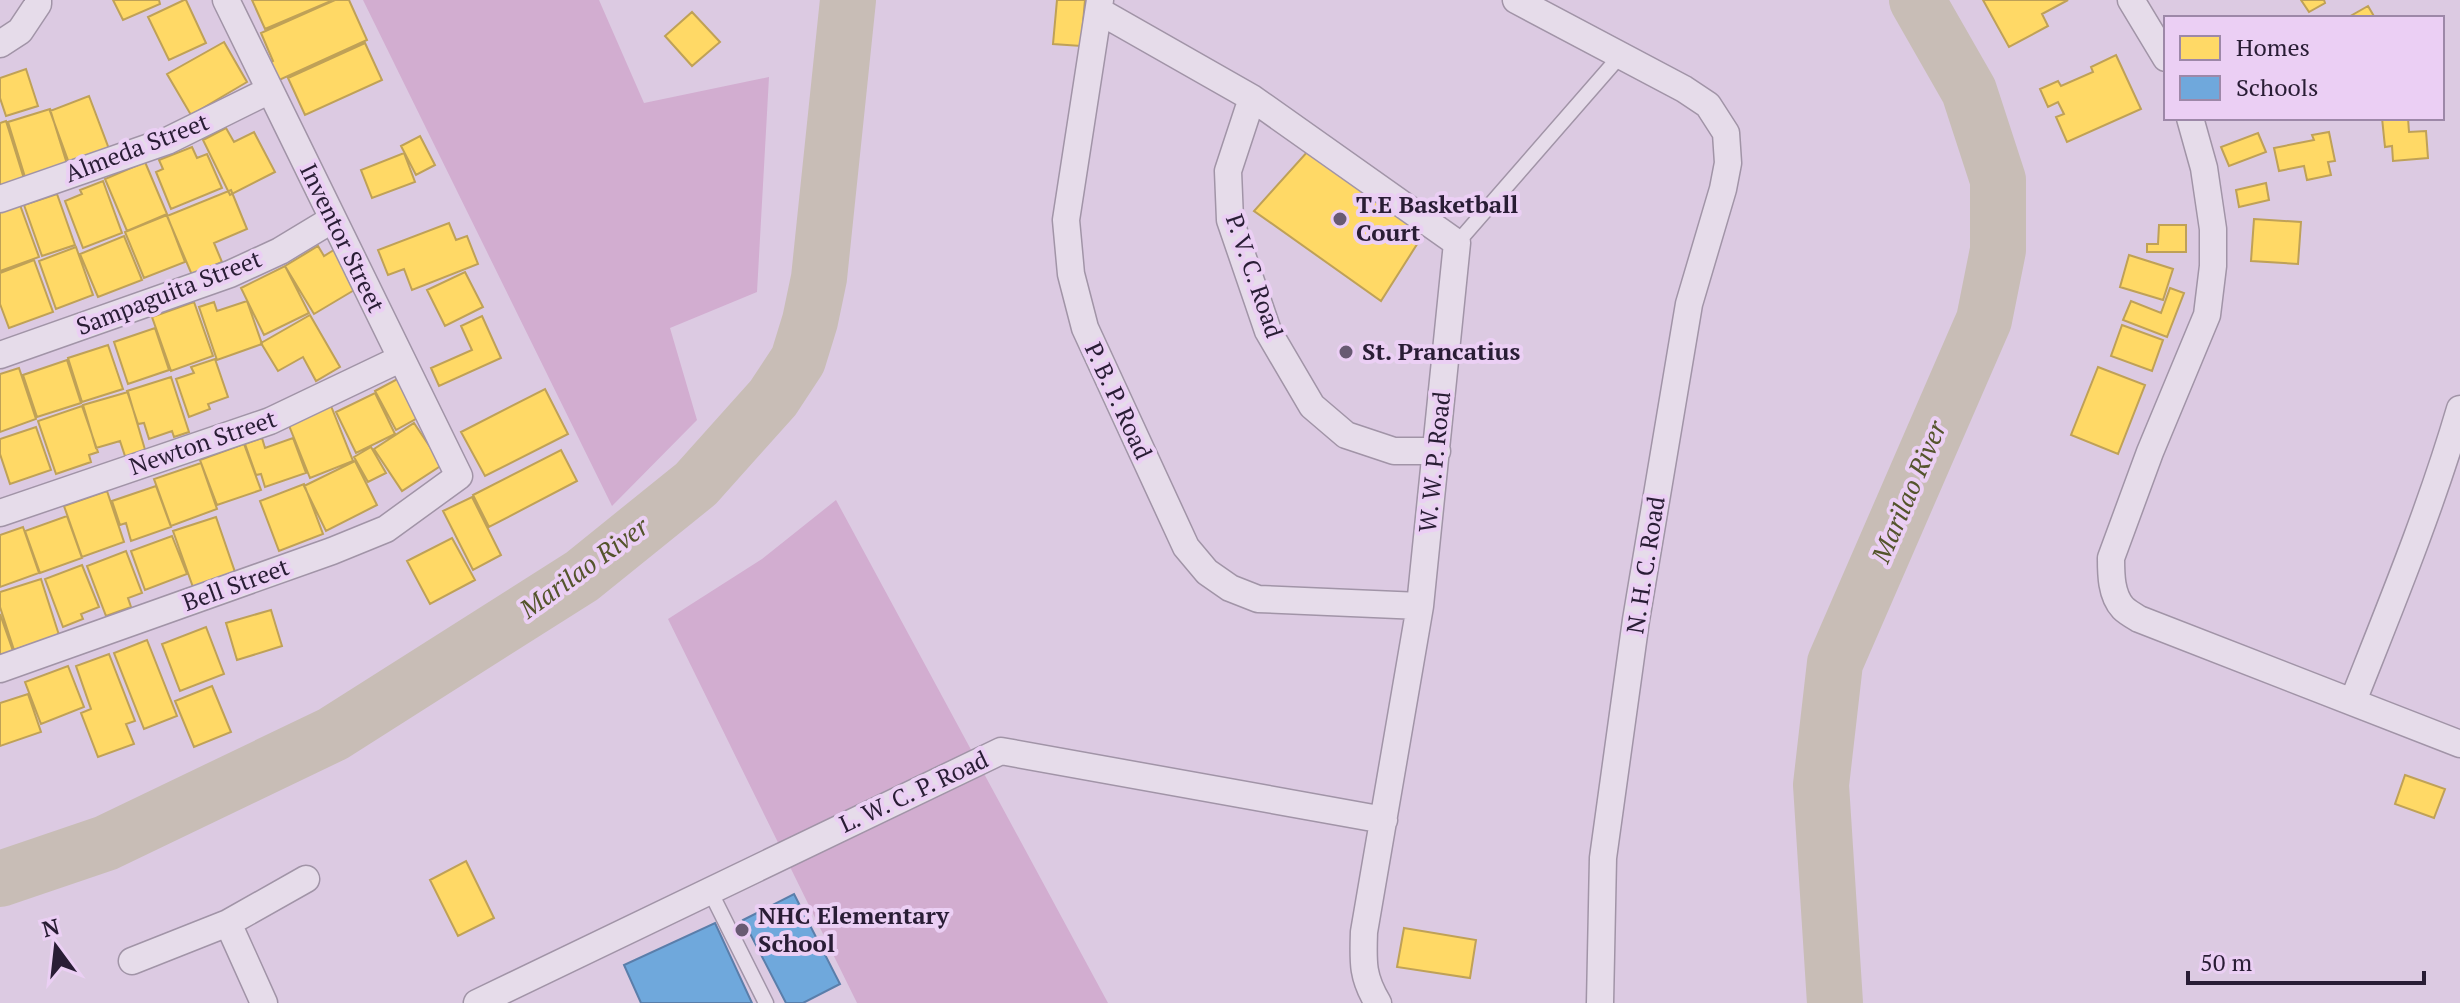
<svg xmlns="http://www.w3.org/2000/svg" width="2460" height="1003" font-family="'PT Serif',serif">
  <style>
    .green { fill: #d2add0 }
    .homes { fill: #ffd966; stroke: #bfa157; stroke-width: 2 }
    .schools { fill: #6fa8dc; stroke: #5a7eaa; stroke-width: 2 }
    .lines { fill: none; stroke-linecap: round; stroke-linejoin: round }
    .river { stroke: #c8bdb6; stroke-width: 56 }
    .service-casing { stroke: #a194a7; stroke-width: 17 }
    .minor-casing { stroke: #a194a7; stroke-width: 29 }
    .service { stroke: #e6dcea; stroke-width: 14 }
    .minor { stroke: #e6dcea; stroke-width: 26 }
    .poi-dot { fill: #685a72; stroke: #ebcff4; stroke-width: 3 }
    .labels { text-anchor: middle; stroke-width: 8; stroke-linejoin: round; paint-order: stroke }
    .street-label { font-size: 24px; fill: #291d35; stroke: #ebcff4 }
    .poi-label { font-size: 24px; font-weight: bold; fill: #291d35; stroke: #ebcff4; text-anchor: start }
    .water-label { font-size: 26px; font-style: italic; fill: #54542c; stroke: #ebcff4 }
  </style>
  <rect width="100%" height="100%" fill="#dccae2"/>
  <path class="green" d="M 363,0 L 599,0 L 644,103 L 769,77 L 757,292 L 670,328 L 697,420 L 612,506 Z
    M 836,500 L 1108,1003 L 857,1003 L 668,619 L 762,559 Z"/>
  <path class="homes" d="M 113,0 L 159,0 L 160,4 L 123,20 Z
    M 184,0 L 186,0 L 206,43 L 169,60 L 148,17 Z
    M 252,0 L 331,0 L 331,1 L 265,29 Z
    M 335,0 L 349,0 L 367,40 L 277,81 L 268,63 L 273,61 L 261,33 Z
    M 1057,0 L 1085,0 L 1081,46 L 1053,44 Z
    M 1983,0 L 2068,0 L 2042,14 L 2048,26 L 2009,47 Z
    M 2301,0 L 2324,0 L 2325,3 L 2309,12 Z
    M 2368,6 L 2375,18 L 2347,18 Z
    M 692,12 L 720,42 L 692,66 L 665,36 Z
    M 224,42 L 247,82 L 191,115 L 167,74 Z
    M 365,43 L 382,80 L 305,115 L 288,78 Z
    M 2116,55 L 2141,109 L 2067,142 L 2056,117 L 2064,114 L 2058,102 L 2048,107 L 2040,89 L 2058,81 L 2061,86 L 2093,72 L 2091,67 Z
    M 26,69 L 38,106 L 6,116 L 0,98 L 0,78 Z
    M 89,96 L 109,149 L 69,163 L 50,111 Z
    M 50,109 L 67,164 L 25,177 L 8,122 Z
    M 2382,118 L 2408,118 L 2409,132 L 2426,131 L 2428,158 L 2393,161 L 2392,146 L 2385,147 Z
    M 6,121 L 25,182 L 0,189 L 0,123 Z
    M 226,128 L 234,142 L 254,132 L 275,172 L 230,195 L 203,140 Z
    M 2329,132 L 2335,161 L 2328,162 L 2331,175 L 2307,180 L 2304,166 L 2279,171 L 2274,148 L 2314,140 L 2312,135 Z
    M 2258,133 L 2266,152 L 2229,166 L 2221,147 Z
    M 420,136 L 435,165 L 416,175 L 401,146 Z
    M 192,147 L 197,158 L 207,154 L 222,188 L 171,209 L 156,172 L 163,169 L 159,160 Z
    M 1308,151 L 1428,227 L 1381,301 L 1254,211 Z
    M 404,153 L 415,182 L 372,198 L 361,170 Z
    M 145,162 L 167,214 L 127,231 L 105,179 Z
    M 103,181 L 122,233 L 83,248 L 65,201 L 82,194 L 80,190 Z
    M 2266,183 L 2269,200 L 2239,207 L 2236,190 Z
    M 231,190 L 247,229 L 214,243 L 222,262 L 192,275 L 167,216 Z
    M 57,194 L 75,245 L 42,256 L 24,205 Z
    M 20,205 L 39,257 L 0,271 L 0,212 Z
    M 167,215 L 185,262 L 144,278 L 125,232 Z
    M 2254,219 L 2301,222 L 2298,264 L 2251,261 Z
    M 449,223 L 456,240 L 467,236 L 478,264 L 412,290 L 404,269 L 388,275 L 378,250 Z
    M 2159,225 L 2186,225 L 2186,252 L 2147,252 L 2147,244 L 2158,244 Z
    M 124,236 L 142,280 L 98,297 L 80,254 Z
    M 318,246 L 324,256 L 337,248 L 361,286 L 314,314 L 285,266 Z
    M 76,247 L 93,295 L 56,309 L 39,261 Z
    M 2129,255 L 2173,269 L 2163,300 L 2120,287 Z
    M 34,260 L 53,312 L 9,328 L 0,304 L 0,273 Z
    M 285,266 L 309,313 L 264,335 L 241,288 Z
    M 465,272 L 483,307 L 445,326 L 427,290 Z
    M 2170,288 L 2184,293 L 2167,337 L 2123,320 L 2131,301 L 2161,313 Z
    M 247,301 L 262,344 L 217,360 L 199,307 L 214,302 L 217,311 Z
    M 194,302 L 213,356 L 171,371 L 152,317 Z
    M 310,315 L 340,367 L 316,381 L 303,357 L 278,371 L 261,343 Z
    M 482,316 L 501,358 L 439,386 L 431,368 L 472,350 L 461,326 Z
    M 2122,325 L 2163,340 L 2152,371 L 2111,356 Z
    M 155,328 L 169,370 L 128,384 L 114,342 Z
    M 108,345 L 123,389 L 82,402 L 68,358 Z
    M 215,359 L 228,397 L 208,404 L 210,409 L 189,417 L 176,379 L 194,373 L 191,367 Z
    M 67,360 L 81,403 L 37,417 L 23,375 Z
    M 2098,367 L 2145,385 L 2118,454 L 2071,435 Z
    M 19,368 L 36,419 L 0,432 L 0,374 Z
    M 171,377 L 189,432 L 174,437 L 172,431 L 149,439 L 144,423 L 138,424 L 127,391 Z
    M 401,377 L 421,416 L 396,430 L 375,391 Z
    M 545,389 L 568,434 L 485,476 L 461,432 Z
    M 128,392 L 146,453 L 126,459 L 120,441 L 96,448 L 83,405 Z
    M 375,393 L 395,434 L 356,453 L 336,412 Z
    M 82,406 L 98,452 L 89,455 L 91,462 L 56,474 L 38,421 Z
    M 331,406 L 353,461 L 310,478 L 288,423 Z
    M 414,423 L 442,465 L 402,491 L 374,449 Z
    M 36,427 L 51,470 L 10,484 L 0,454 L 0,439 Z
    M 262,438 L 265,448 L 293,438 L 306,473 L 265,487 L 261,474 L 256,475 L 245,444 Z
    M 244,444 L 261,490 L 217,505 L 200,460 Z
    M 371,447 L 386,473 L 368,482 L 354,457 Z
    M 561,450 L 577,481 L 489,527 L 473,495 Z
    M 355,461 L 377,505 L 326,531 L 304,486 Z
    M 201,463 L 217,509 L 171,526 L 154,479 Z
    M 304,484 L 323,534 L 279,551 L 260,501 Z
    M 156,486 L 171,527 L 131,541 L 126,523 L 120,525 L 112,501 Z
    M 107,491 L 124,542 L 82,557 L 64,506 Z
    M 472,497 L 501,555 L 473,570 L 443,511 Z
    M 67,516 L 82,558 L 40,573 L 25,531 Z
    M 216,517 L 236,575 L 194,590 L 173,531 Z
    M 23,527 L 39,573 L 0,587 L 0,535 Z
    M 172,536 L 187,574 L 145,590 L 131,551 Z
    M 452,538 L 475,580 L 430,604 L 407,561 Z
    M 126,551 L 142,593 L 128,598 L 131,607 L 106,616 L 87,566 Z
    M 82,565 L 99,607 L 81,614 L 83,619 L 63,627 L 45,579 Z
    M 41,579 L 59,635 L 14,650 L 0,607 L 0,592 Z
    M 271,610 L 282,646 L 237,660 L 226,623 Z
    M 0,614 L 13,651 L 0,656 Z
    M 206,627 L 224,674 L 180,691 L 162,644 Z
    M 147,640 L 177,716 L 144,729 L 114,653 Z
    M 109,654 L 135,721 L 126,724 L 134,744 L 98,757 L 81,713 L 91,709 L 76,666 Z
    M 68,666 L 84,707 L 41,724 L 25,682 Z
    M 212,686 L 231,732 L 194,747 L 175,701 Z
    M 28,694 L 41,732 L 0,746 L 0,703 Z
    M 2405,775 L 2445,789 L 2434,818 L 2395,804 Z
    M 466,861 L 494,918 L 458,936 L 430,880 Z
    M 1404,928 L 1476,940 L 1470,978 L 1397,967 Z"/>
  <path class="schools" d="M 794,894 L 840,984 L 803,1003 L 786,1003 L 743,920 Z
    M 715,923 L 752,1003 L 641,1003 L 624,965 Z"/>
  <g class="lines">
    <path class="river" d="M 0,879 L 106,843 L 333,734 L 582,576 L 696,484 L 773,398 L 798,360 L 810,321 L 819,278 L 848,0
      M 1835,1003 L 1821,785 L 1835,663 L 1984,320 L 1998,250 L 1998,180 L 1969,91 L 1917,0"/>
    <g class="service-casing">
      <path id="service" d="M 1457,243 L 1620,56
        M 710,891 L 766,1003"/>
    </g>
    <g class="minor-casing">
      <path id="minor" d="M 1100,0 L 1066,220 L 1071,274 L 1085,328 L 1186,547 L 1207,572 L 1230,588 L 1258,599 L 1420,606
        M 1516,0 L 1684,89 L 1708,105 L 1726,133 L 1728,163 L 1723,189 L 1689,304 L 1636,620 L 1603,858 L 1600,1003
        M 2131,0 L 2166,58
        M 1099,11 L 1252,98 L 1457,243 L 1420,606 L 1364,932 C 1363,962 1362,977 1378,1003
        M 0,44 L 20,31 L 38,4 L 38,0
        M 1252,98 L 1228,171 L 1230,220 L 1268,331 L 1312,406 L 1346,435 L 1394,451 L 1437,451
        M 2190,118 L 2204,168 L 2213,229 L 2213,266 L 2207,315 L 2150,452 L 2111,558 C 2111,574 2111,595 2123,608 C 2127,612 2134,616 2139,619 L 2460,744
        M 0,199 L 167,141 L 270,90
        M 0,355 L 230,274 L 280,251 L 333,219
        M 0,513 L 270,421 L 400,359
        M 0,669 L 332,551 L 386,529 L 459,476 L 226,0
        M 2353,701 C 2391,605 2431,508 2460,409
        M 132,961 L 228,923
        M 264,1003 L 228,923 L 306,879
        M 477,1003 L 1001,751 L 1384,820"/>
    </g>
    <use href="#service" class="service"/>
    <use href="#minor" class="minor"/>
  </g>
  <g class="poi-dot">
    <circle cx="1340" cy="219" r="8"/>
    <circle cx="1346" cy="352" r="8"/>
    <circle cx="742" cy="930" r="8"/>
  </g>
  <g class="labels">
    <g class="street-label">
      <text transform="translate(137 148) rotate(-21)" y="8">Almeda Street</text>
      <text transform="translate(342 238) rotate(64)" y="8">Inventor Street</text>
      <text transform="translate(1254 276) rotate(71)" y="8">P. V. C. Road</text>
      <text transform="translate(169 293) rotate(-21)" y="8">Sampaguita Street</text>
      <text transform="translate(1118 401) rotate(65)" y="8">P. B. P. Road</text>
      <text transform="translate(203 443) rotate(-19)" y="8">Newton Street</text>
      <text transform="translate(1435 462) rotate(-84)" y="8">W. W. P. Road</text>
      <text transform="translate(1646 565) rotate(-81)" y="8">N. H. C. Road</text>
      <text transform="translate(236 585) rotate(-20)" y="8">Bell Street</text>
      <text transform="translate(914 792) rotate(-25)" y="8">L. W. C. P. Road</text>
    </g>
    <g class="poi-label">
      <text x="1356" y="213">T.E Basketball<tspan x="1356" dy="28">Court</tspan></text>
      <text x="1362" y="360">St. Prancatius</text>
      <text x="758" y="924">NHC Elementary<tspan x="758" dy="28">School</tspan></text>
    </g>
    <g class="water-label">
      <text transform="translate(1909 492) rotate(-67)" y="9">Marilao River</text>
      <text transform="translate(584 568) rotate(-36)" y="9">Marilao River</text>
    </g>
  </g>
  <rect x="2164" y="16" width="280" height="104" fill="#ebcff4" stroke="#9d88a8" stroke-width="2"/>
  <rect x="2180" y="36" width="40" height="24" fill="#ffd966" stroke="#9d88a8" stroke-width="2"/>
  <text x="2236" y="56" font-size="24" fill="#291d35">Homes</text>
  <rect x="2180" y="76" width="40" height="24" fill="#6fa8dc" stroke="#9d88a8" stroke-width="2"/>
  <text x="2236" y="96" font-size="24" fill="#291d35">Schools</text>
  <g transform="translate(56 947) rotate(345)" stroke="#ebcff4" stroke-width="6" paint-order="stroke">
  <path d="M0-6L14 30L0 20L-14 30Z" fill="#291d35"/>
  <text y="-12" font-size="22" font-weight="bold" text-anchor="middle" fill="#291d35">N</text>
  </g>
  <path d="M2188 971v12h236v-12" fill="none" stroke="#291d35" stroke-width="4"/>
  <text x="2200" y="971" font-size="24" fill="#291d35" stroke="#ebcff4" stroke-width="6" paint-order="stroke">50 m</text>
</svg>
